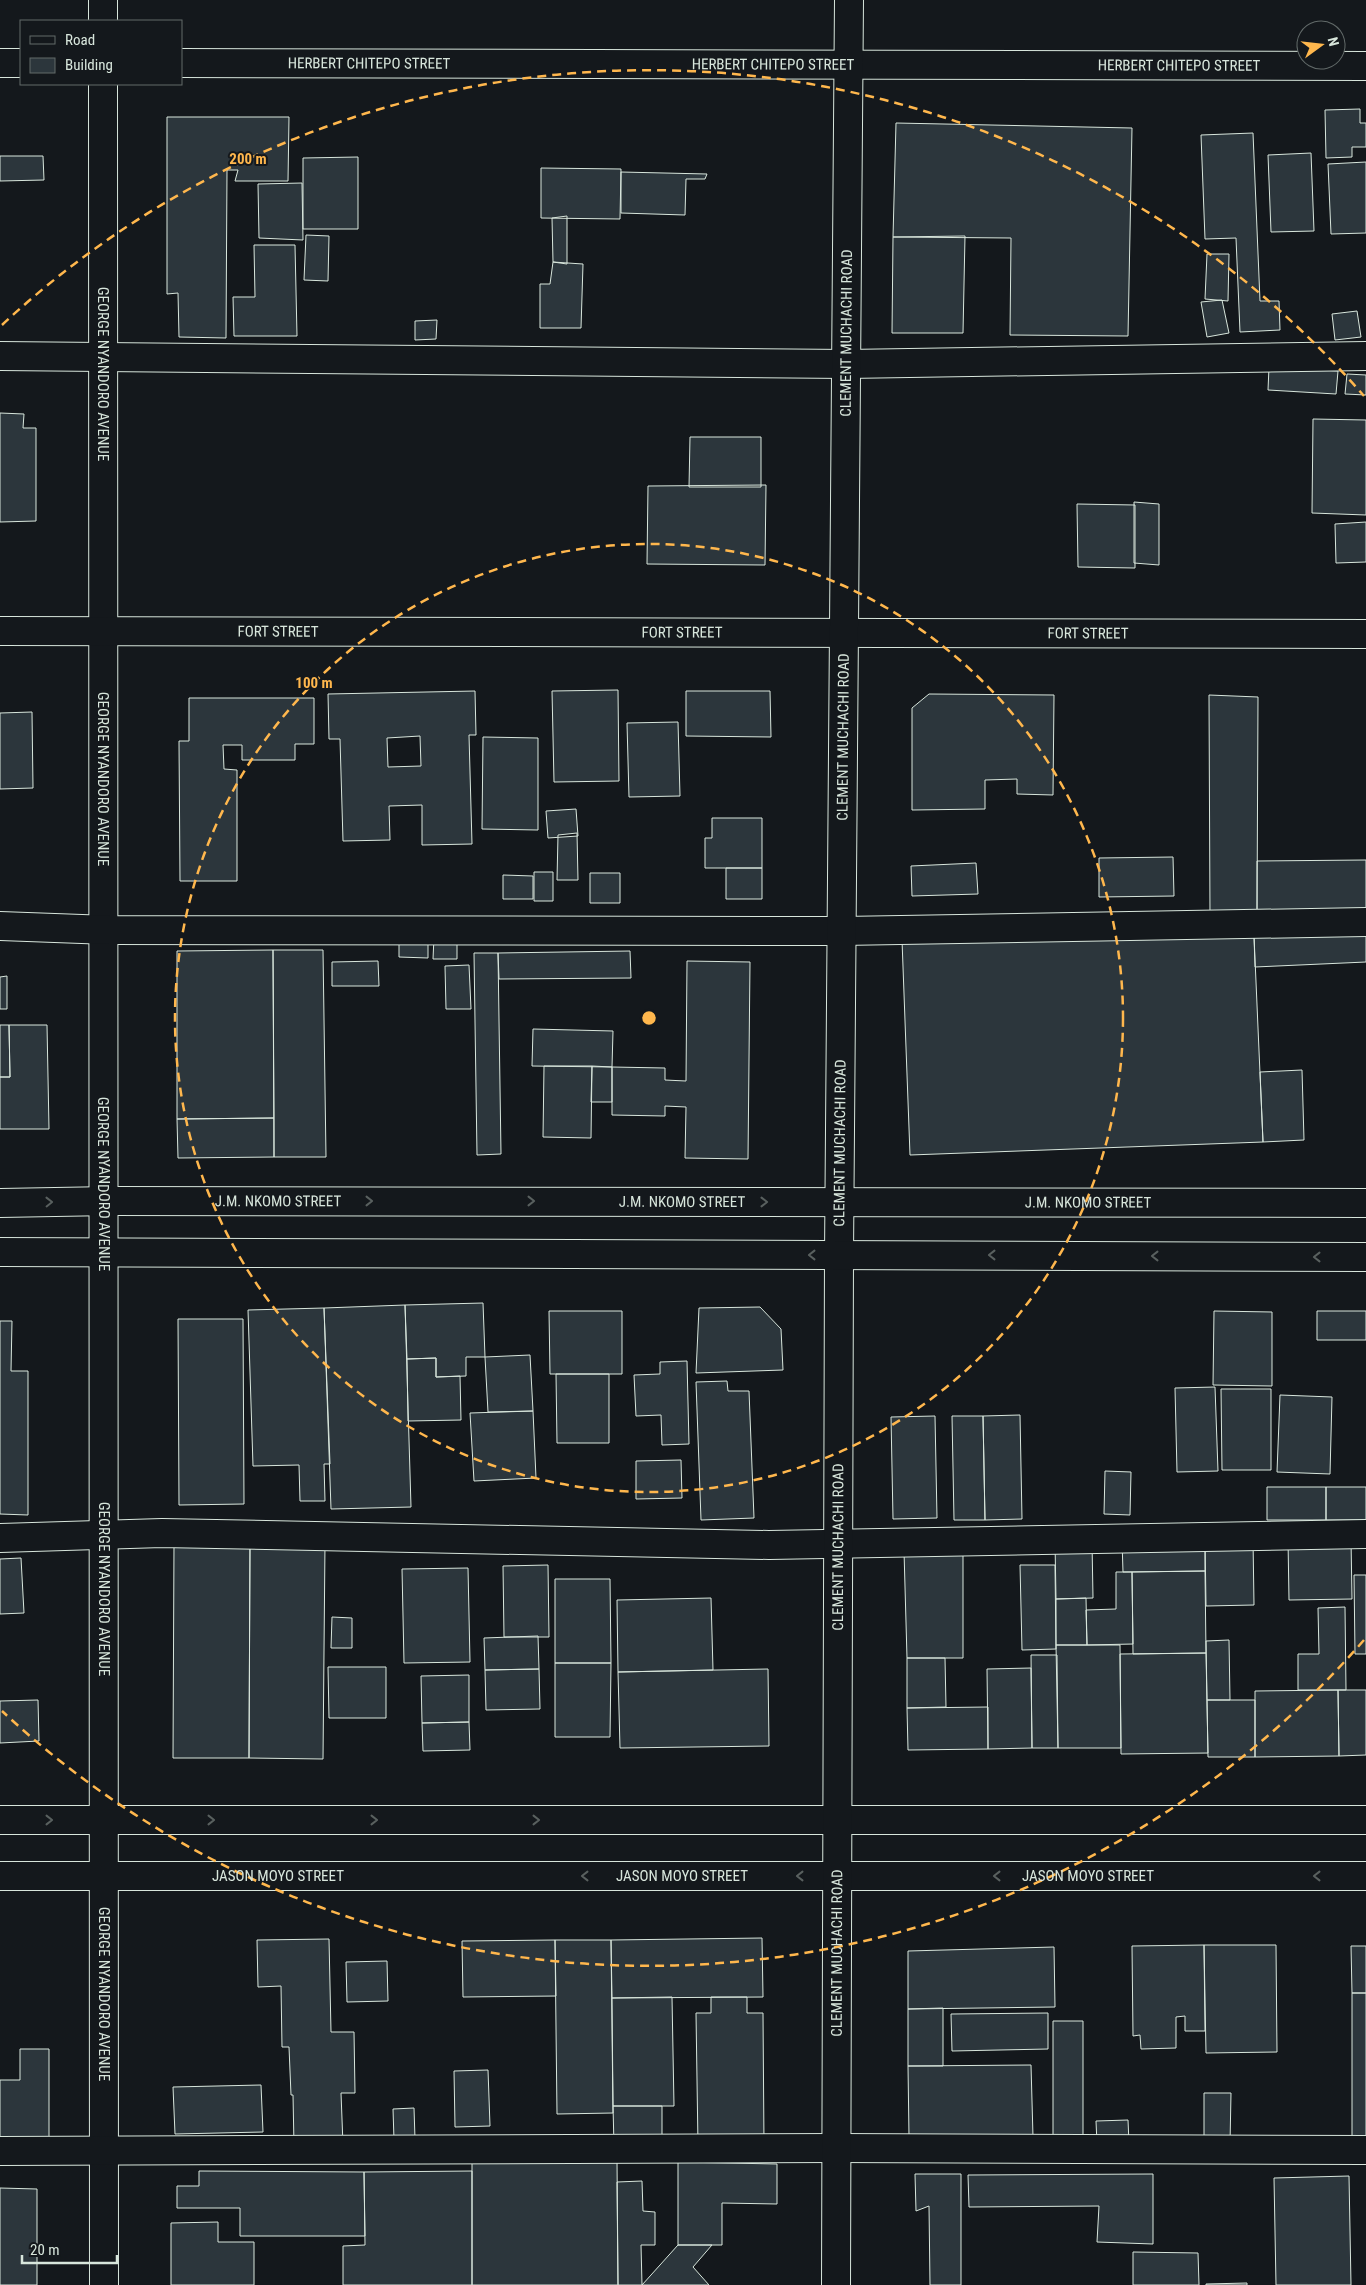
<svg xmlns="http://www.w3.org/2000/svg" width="1366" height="2285" font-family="'Roboto Condensed',sans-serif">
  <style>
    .building { fill: #2c363c; stroke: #d8e6dc; fill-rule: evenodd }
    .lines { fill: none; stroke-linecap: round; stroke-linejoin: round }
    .minor-casing { stroke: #d8e6dc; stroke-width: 30 }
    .major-casing { stroke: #d8e6dc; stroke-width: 30 }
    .highway-casing { stroke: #d8e6dc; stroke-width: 30 }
    .minor { stroke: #14181c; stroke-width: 28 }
    .major { stroke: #14181c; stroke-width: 28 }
    .highway { stroke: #14181c; stroke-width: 28 }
    .oneway { stroke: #59605f }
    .ring { fill: none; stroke: #ffb74d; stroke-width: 2.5; stroke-dasharray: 9 6 }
    .labels { text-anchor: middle; stroke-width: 4; stroke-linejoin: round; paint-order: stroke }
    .street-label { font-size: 15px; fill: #d8e6dc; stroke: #14181c }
    .centre { fill: #ffb74d; stroke: #14181c; stroke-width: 2.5 }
    .ring-label { font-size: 15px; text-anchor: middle; font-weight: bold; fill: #ffb74d; stroke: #14181c; stroke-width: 4; stroke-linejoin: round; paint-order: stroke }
  </style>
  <rect width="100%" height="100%" fill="#14181c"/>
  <path class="building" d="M 1360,109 L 1360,123 L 1366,123 L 1366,147 L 1352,147 L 1352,157 L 1326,158 L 1325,110 Z
    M 167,117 L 289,117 L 288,181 L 235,181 L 238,170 L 227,170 L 226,338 L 179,337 L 178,293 L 167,294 Z
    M 896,123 L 1132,128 L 1128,336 L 1010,335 L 1011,238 L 893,237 Z
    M 1253,133 L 1260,301 L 1279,301 L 1280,330 L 1240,332 L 1236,238 L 1205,239 L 1201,135 Z
    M 1311,153 L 1314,231 L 1271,232 L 1268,155 Z
    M 0,156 L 43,156 L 44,180 L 0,181 Z
    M 358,157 L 358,229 L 303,229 L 303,158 Z
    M 1366,162 L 1366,233 L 1331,234 L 1328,164 Z
    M 541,168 L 621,169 L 620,219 L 541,218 Z
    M 621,172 L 707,174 L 705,179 L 686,179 L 685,215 L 621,213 Z
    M 302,183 L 303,240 L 259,238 L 258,184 Z
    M 567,216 L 567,264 L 553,262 L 552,218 Z
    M 306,235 L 329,236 L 328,281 L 304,280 Z
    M 965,236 L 963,333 L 892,333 L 893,237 Z
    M 254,245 L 295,245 L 297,336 L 234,336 L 233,297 L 255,297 Z
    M 1207,254 L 1229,254 L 1228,301 L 1205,299 Z
    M 553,262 L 583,264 L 581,328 L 540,328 L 540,284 L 550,284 Z
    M 1222,300 L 1229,333 L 1207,337 L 1201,302 Z
    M 1357,311 L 1361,337 L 1335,340 L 1332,314 Z
    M 437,320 L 436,339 L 415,340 L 415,321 Z
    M 1269,367 L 1338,371 L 1336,394 L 1268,390 Z
    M 1347,374 L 1366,375 L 1366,395 L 1345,394 Z
    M 0,413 L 24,414 L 23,428 L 36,428 L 36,521 L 0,522 Z
    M 1313,419 L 1366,420 L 1366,515 L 1312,513 Z
    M 690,437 L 761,437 L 761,487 L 689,487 Z
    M 766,485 L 765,565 L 647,564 L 648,486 Z
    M 1134,502 L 1159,504 L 1159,565 L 1134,563 Z
    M 1077,504 L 1135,505 L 1135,568 L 1078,567 Z
    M 1366,522 L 1366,562 L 1336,563 L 1335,524 Z
    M 618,690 L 619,781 L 554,782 L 552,691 Z
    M 475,691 L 476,735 L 469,735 L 472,844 L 422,845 L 422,805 L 389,806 L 390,840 L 343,841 L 340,739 L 329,739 L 328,694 ZM 420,736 L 421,766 L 388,767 L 387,738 Z
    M 686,691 L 770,691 L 771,737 L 686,736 Z
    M 929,694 L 1054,695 L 1053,795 L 1017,794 L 1017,779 L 985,780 L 985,809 L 912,810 L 912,708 Z
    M 1209,695 L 1258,697 L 1257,917 L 1210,918 Z
    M 189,698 L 314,698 L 314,744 L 295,744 L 295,760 L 242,760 L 242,745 L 223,745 L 224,769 L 237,770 L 237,881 L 180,881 L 179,741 L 189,741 Z
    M 32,712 L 33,788 L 0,789 L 0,713 Z
    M 678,722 L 680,796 L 629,797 L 627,723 Z
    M 483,737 L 538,738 L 538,830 L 482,829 Z
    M 576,809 L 578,836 L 548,838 L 546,811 Z
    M 712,818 L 762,818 L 762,868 L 705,868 L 705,838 L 712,838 Z
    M 577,833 L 578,880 L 557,880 L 558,835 Z
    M 1173,857 L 1174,896 L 1099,897 L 1099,858 Z
    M 1366,860 L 1366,917 L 1257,917 L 1257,861 Z
    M 976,863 L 978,894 L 912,896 L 911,866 Z
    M 726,868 L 762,868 L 762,899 L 726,899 Z
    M 534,872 L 553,872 L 553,901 L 534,901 Z
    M 590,873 L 620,873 L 620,903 L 590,903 Z
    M 503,875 L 533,876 L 533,899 L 503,899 Z
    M 1366,931 L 1366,962 L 1255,967 L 1254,936 Z
    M 1254,936 L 1263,1142 L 910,1155 L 902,940 Z
    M 399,937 L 428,937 L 428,958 L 399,957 Z
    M 434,937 L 457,938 L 457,959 L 433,959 Z
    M 273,950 L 274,1118 L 177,1119 L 177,951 Z
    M 273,950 L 323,950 L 326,1157 L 274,1157 Z
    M 630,951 L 631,978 L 499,979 L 498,953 Z
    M 474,953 L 498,953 L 501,1154 L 477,1155 Z
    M 378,961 L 379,986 L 332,986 L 332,962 Z
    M 687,961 L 750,962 L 748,1159 L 685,1158 L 686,1107 L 665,1106 L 665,1116 L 612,1115 L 612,1067 L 665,1068 L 665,1080 L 686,1081 Z
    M 469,965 L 471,1009 L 446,1009 L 445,966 Z
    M 7,976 L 7,1009 L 0,1009 L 0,977 Z
    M 0,1025 L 9,1025 L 10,1077 L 0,1077 Z
    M 9,1025 L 47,1025 L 49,1129 L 0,1129 L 0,1077 L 10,1077 Z
    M 533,1029 L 613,1031 L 612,1067 L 532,1066 Z
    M 544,1066 L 592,1066 L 591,1138 L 543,1137 Z
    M 592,1066 L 612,1067 L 612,1102 L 591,1102 Z
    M 1302,1070 L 1304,1140 L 1263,1142 L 1260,1072 Z
    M 274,1118 L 274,1157 L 178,1158 L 177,1119 Z
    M 483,1303 L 485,1357 L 466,1357 L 466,1376 L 436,1377 L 436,1358 L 407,1359 L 405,1305 Z
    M 405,1305 L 411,1507 L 331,1509 L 324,1308 Z
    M 760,1307 L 781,1329 L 783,1370 L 696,1373 L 699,1308 Z
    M 324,1308 L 330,1464 L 324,1464 L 325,1501 L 300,1501 L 299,1465 L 253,1466 L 248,1310 Z
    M 549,1311 L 622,1311 L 622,1374 L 550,1374 Z
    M 1214,1311 L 1272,1312 L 1272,1386 L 1213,1385 Z
    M 1317,1311 L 1366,1311 L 1366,1340 L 1317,1340 Z
    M 178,1319 L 243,1319 L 244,1504 L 179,1505 Z
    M 0,1321 L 12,1321 L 11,1371 L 28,1371 L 28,1515 L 0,1514 Z
    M 530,1355 L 533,1411 L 488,1412 L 485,1357 Z
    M 436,1358 L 436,1377 L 460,1376 L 461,1420 L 408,1421 L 407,1359 Z
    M 687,1361 L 689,1444 L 662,1445 L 661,1415 L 636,1416 L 634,1375 L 660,1374 L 660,1362 Z
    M 556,1374 L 609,1374 L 609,1443 L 557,1443 Z
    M 727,1381 L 728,1391 L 749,1391 L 754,1518 L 701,1520 L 696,1382 Z
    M 1215,1387 L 1218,1471 L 1177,1472 L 1175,1388 Z
    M 1221,1389 L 1271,1389 L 1271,1470 L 1222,1470 Z
    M 1280,1395 L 1332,1397 L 1330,1474 L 1277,1472 Z
    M 533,1411 L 536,1478 L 474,1481 L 470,1413 Z
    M 1020,1415 L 1022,1519 L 985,1520 L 983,1416 Z
    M 935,1416 L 937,1518 L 893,1519 L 891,1417 Z
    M 952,1416 L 983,1416 L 985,1520 L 954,1520 Z
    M 681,1460 L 682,1498 L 636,1499 L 636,1461 Z
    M 1105,1471 L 1131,1472 L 1130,1515 L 1104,1514 Z
    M 1267,1487 L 1326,1487 L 1326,1520 L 1267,1520 Z
    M 1326,1487 L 1366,1487 L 1366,1520 L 1326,1520 Z
    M 1253,1539 L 1254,1605 L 1206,1606 L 1205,1540 Z
    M 1351,1539 L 1352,1599 L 1289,1600 L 1288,1540 Z
    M 1205,1540 L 1205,1571 L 1123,1572 L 1122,1541 Z
    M 174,1542 L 250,1542 L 249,1758 L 173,1758 Z
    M 250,1542 L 325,1543 L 323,1759 L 249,1758 Z
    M 1055,1542 L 1092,1542 L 1093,1598 L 1056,1599 Z
    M 963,1549 L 963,1658 L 907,1658 L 904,1551 Z
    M 21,1558 L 24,1613 L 0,1614 L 0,1559 Z
    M 548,1565 L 549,1637 L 504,1637 L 503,1566 Z
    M 1020,1565 L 1055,1565 L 1056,1649 L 1022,1650 Z
    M 468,1568 L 470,1662 L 404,1663 L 402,1569 Z
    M 1205,1571 L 1206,1653 L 1133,1654 L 1132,1572 Z
    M 1116,1572 L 1132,1572 L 1133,1644 L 1087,1645 L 1086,1610 L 1116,1609 Z
    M 1354,1575 L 1366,1575 L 1366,1654 L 1355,1654 Z
    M 555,1579 L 610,1579 L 611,1663 L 555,1663 Z
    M 711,1598 L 713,1670 L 618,1672 L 617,1600 Z
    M 1086,1598 L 1087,1645 L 1056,1645 L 1056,1599 Z
    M 1345,1607 L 1346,1690 L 1298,1690 L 1298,1654 L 1319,1654 L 1318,1608 Z
    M 332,1617 L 352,1618 L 352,1648 L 331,1648 Z
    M 538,1636 L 539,1669 L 485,1670 L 484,1638 Z
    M 1229,1640 L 1230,1700 L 1207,1700 L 1206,1641 Z
    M 1056,1645 L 1120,1645 L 1121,1748 L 1058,1748 Z
    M 1206,1653 L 1208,1753 L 1121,1754 L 1120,1654 Z
    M 1031,1655 L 1057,1655 L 1058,1748 L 1032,1748 Z
    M 907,1658 L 945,1658 L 946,1707 L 907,1708 Z
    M 555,1663 L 611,1663 L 610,1737 L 555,1737 Z
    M 328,1667 L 386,1667 L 386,1718 L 329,1718 Z
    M 1031,1668 L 1032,1748 L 988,1749 L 987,1669 Z
    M 539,1669 L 540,1709 L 486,1710 L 485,1670 Z
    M 768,1669 L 769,1746 L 620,1748 L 618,1672 Z
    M 469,1675 L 469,1722 L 422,1723 L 421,1676 Z
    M 1338,1690 L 1366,1690 L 1366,1755 L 1339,1756 Z
    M 1338,1690 L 1339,1756 L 1255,1757 L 1255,1691 Z
    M 38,1700 L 39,1741 L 0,1743 L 0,1701 Z
    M 1207,1700 L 1255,1700 L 1255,1757 L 1208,1757 Z
    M 988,1707 L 988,1749 L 908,1750 L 907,1708 Z
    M 469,1722 L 470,1750 L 423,1751 L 422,1723 Z
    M 762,1938 L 763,1997 L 612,1998 L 611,1940 Z
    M 329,1939 L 331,2032 L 354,2032 L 355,2093 L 341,2093 L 343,2145 L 294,2146 L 293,2095 L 291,2095 L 289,2047 L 282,2047 L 281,1986 L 258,1987 L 257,1940 Z
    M 555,1940 L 556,1996 L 463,1997 L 462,1941 Z
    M 555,1940 L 611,1940 L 613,2113 L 557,2114 Z
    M 1204,1945 L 1205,2031 L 1185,2031 L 1185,2016 L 1176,2017 L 1176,2048 L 1141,2049 L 1140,2035 L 1133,2036 L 1132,1946 Z
    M 1204,1945 L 1276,1945 L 1277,2052 L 1206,2053 Z
    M 1351,1946 L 1366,1946 L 1366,1993 L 1352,1993 Z
    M 1054,1947 L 1055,2007 L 908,2009 L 908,1951 Z
    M 387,1961 L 388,2001 L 347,2002 L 346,1962 Z
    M 1352,1993 L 1366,1993 L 1366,2136 L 1352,2136 Z
    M 672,1997 L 674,2106 L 613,2106 L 612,1998 Z
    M 711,1997 L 747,1997 L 747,2013 L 763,2013 L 764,2145 L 698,2146 L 696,2013 L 711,2013 Z
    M 943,2008 L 943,2066 L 908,2066 L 908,2009 Z
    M 1048,2013 L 1048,2049 L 952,2051 L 951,2014 Z
    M 1053,2021 L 1083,2021 L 1083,2141 L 1053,2141 Z
    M 20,2049 L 49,2049 L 49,2139 L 0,2138 L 0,2080 L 20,2080 Z
    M 1031,2065 L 1033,2137 L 909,2137 L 908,2066 Z
    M 488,2070 L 490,2126 L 455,2127 L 454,2071 Z
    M 261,2085 L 263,2132 L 175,2134 L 173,2087 Z
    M 1204,2093 L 1231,2093 L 1230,2144 L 1204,2144 Z
    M 613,2106 L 662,2106 L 662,2146 L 614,2146 Z
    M 414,2108 L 415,2139 L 394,2140 L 393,2109 Z
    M 1128,2120 L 1129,2143 L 1097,2144 L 1096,2121 Z
    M 472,2160 L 617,2160 L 618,2285 L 472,2285 Z
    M 678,2162 L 777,2164 L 777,2204 L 722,2203 L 722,2245 L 678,2245 Z
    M 199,2171 L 364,2172 L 365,2236 L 240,2236 L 240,2208 L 177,2208 L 177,2186 L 199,2186 Z
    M 472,2171 L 472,2285 L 343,2285 L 343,2246 L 365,2245 L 364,2172 Z
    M 915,2174 L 961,2174 L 961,2285 L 930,2285 L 929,2206 L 916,2211 Z
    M 1153,2174 L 1153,2244 L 1097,2242 L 1099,2206 L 969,2207 L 968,2175 Z
    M 1349,2176 L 1351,2285 L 1276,2285 L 1274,2178 Z
    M 642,2181 L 643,2211 L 655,2212 L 655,2245 L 641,2245 L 642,2285 L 618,2285 L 617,2182 Z
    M 0,2188 L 37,2189 L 37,2285 L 0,2285 Z
    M 218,2222 L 218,2242 L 254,2242 L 254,2285 L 171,2285 L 171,2223 Z
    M 678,2245 L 712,2245 L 693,2267 L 709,2285 L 642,2285 Z
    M 1133,2252 L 1198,2253 L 1199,2285 L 1133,2285 Z
    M 1247,2283 L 1247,2285 L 1206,2285 L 1206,2284 Z"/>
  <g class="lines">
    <g class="minor-casing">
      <g id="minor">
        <path d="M 103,0 L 103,21"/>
        <path d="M 0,63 L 21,63"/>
        <path id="s1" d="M 181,63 L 1366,66"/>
        <path id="s2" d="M 103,84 L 104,2285"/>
        <path d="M 0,356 L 847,364 L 1366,356"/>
        <path id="s3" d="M 0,631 L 1366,634"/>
        <path d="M 0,926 L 109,930 L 842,931 L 1366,922"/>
        <path d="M 0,1538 L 162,1533 L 769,1545 L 1366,1534"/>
        <path d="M 0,1820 L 1366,1820"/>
        <path id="s4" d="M 0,1876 L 1366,1876"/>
        <path d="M 0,2151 L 836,2148 L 1366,2150"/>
        <path id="s5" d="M 836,2285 L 839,1255"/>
      </g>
    </g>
    <g class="major-casing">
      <g id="major">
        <path id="s6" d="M 839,1255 L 849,0"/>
      </g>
    </g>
    <g class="highway-casing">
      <g id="highway">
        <path id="s7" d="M 0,1203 L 110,1201 L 1366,1203"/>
        <path d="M 0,1252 L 1366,1257"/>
      </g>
    </g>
    <use href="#minor" class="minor"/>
    <use href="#major" class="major"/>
    <use href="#highway" class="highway"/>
  </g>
  <defs><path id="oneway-chevron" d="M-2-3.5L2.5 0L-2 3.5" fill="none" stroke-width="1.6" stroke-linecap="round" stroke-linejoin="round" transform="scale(1.25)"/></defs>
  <g class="oneway">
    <use href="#oneway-chevron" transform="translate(369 1201)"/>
    <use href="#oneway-chevron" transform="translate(531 1201)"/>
    <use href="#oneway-chevron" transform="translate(49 1202) rotate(-1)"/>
    <use href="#oneway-chevron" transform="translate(764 1202)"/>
    <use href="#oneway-chevron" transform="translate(812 1255) rotate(180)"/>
    <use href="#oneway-chevron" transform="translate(992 1255) rotate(-180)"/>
    <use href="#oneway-chevron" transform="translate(1155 1256) rotate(-180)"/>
    <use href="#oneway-chevron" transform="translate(1317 1257) rotate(-180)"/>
    <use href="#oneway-chevron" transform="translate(49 1820)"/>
    <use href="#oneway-chevron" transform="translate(211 1820)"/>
    <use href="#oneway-chevron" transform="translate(374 1820)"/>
    <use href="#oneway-chevron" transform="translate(536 1820)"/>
    <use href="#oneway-chevron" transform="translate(585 1876) rotate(180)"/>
    <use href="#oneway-chevron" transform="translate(800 1876) rotate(180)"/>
    <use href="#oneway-chevron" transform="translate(997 1876) rotate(-180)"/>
    <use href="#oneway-chevron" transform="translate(1317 1876) rotate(-180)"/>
  </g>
  <g class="ring">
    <circle cx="649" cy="1018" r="474"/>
    <path d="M1364 1640A948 948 0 0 1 2 1711M2 325A948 948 0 0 1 1364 396"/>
  </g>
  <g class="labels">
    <g class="street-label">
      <text dy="5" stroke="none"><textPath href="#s1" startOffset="188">HERBERT CHITEPO STREET</textPath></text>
      <text dy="5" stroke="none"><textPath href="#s1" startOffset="592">HERBERT CHITEPO STREET</textPath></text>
      <text dy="5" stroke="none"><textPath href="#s1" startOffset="998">HERBERT CHITEPO STREET</textPath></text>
      <text dy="5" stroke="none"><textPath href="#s6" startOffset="922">CLEMENT MUCHACHI ROAD</textPath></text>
      <text dy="5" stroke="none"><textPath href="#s2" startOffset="290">GEORGE NYANDORO AVENUE</textPath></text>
      <text dy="5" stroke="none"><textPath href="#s3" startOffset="278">FORT STREET</textPath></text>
      <text dy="5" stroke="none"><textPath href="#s3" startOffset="682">FORT STREET</textPath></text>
      <text dy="5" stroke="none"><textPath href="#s3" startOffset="1088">FORT STREET</textPath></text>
      <text dy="5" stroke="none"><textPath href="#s6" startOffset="518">CLEMENT MUCHACHI ROAD</textPath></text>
      <text dy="5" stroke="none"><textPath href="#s2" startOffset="695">GEORGE NYANDORO AVENUE</textPath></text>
      <text dy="5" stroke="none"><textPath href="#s6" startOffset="112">CLEMENT MUCHACHI ROAD</textPath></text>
      <text dy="5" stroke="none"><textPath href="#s2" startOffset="1100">GEORGE NYANDORO AVENUE</textPath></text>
      <text dy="5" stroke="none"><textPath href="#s7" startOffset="278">J.M. NKOMO STREET</textPath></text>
      <text dy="5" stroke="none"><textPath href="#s7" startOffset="682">J.M. NKOMO STREET</textPath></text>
      <text dy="5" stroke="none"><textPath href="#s7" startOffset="1088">J.M. NKOMO STREET</textPath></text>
      <text dy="5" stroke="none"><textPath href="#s5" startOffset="738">CLEMENT MUCHACHI ROAD</textPath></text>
      <text dy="5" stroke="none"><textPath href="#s2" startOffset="1505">GEORGE NYANDORO AVENUE</textPath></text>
      <text dy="5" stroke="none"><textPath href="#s4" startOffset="278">JASON MOYO STREET</textPath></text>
      <text dy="5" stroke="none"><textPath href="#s4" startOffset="682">JASON MOYO STREET</textPath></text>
      <text dy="5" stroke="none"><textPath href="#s4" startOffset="1088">JASON MOYO STREET</textPath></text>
      <text dy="5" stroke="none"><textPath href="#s5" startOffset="332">CLEMENT MUCHACHI ROAD</textPath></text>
      <text dy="5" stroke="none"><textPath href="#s2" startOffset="1910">GEORGE NYANDORO AVENUE</textPath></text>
    </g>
  </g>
  <circle cx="649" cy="1018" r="8" class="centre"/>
  <g class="ring-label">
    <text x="248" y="164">200 m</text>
    <text x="314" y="688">100 m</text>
  </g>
  <rect x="20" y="20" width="162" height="65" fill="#14181c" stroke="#626a69"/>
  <rect x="30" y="36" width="25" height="8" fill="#14181c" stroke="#626a69"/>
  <text x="65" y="45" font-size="15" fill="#d8e6dc">Road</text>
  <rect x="30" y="58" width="25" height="15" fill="#2c363c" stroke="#626a69"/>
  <text x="65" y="70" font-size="15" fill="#d8e6dc">Building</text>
  <g transform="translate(1321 45) rotate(75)"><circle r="24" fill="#14181c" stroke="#626a69"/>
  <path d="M0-4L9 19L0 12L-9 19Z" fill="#ffb74d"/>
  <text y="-8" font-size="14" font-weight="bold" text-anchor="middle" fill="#d8e6dc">N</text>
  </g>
  <path d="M22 2255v8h95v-8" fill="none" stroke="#d8e6dc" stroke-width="2.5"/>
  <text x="30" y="2255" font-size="15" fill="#d8e6dc" stroke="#14181c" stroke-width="4" paint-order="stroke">20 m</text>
</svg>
